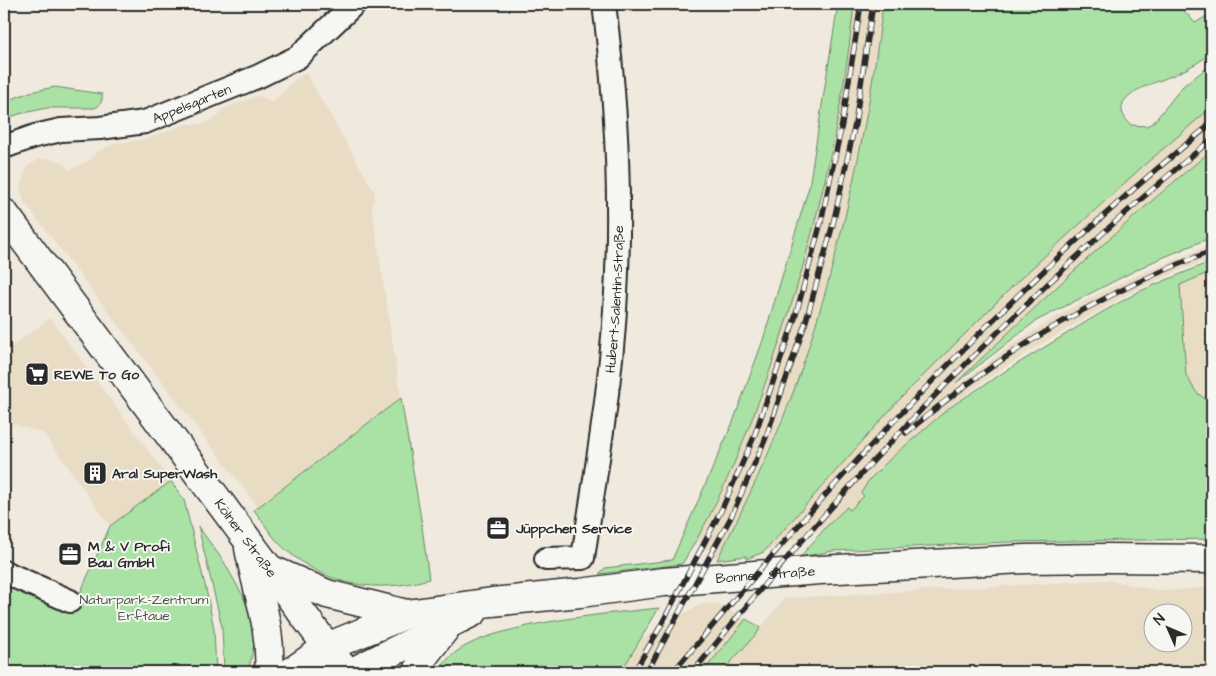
<svg xmlns="http://www.w3.org/2000/svg" width="1216" height="676" font-family="'Architects Daughter',sans-serif">
  <style>
    .built { fill: #e8dcc5; fill-rule: evenodd }
    .green { fill: #aae1a4; stroke: #6a8668 }
    .lines { fill: none; stroke-linecap: round; stroke-linejoin: round }
    .street-casing { stroke: #2b2b2b; stroke-width: 26 }
    .primary-casing { stroke: #2b2b2b; stroke-width: 31 }
    .street { stroke: #f6f6f2; stroke-width: 22 }
    .primary { stroke: #f6f6f2; stroke-width: 28 }
    .rail-casing { stroke: #2b2b2b; stroke-width: 5.5 }
    .rail { stroke: #f6f6f2; stroke-width: 4; stroke-dasharray: 11; stroke-linecap: butt }
    .labels { text-anchor: middle; stroke-width: 4; stroke-linejoin: round; paint-order: stroke }
    .street-label { font-size: 14px; fill: #2b2b2b; stroke: #f6f6f2 }
    .poi-label { font-size: 14px; font-weight: bold; fill: #2b2b2b; stroke: #f6f6f2; text-anchor: start }
    .park-label { font-size: 14px; fill: #4b5849; stroke: #f6f6f2 }
  </style>
  <rect width="100%" height="100%" fill="#f0eade"/>
  <filter id="ink" filterUnits="userSpaceOnUse"><feTurbulence type="fractalNoise" baseFrequency=".02" numOctaves="2"/><feDisplacementMap in="SourceGraphic" scale="10" xChannelSelector="R" yChannelSelector="G"/><feConvolveMatrix kernelMatrix="1 2 1 2 8 2 1 2 1" color-interpolation-filters="sRGB"/></filter>
  <g filter="url(#ink)">
    <path class="built" d="M 854,4 L 883,4 L 867,112 L 844,224 L 816,322 L 791,398 L 743,508 L 717,560 L 696,538 L 718,501 L 746,435 L 765,385 L 804,263 L 827,171 L 835,130 L 846,65 Z
      M 306,73 L 375,193 L 372,207 L 401,398 L 258,507 L 24,202 L 20,187 L 27,167 L 39,159 L 53,159 L 63,163 L 70,170 L 91,159 L 95,153 L 116,143 L 136,141 L 154,136 L 184,124 L 201,124 L 218,117 L 221,110 L 254,97 L 261,96 L 271,102 L 283,92 L 293,81 Z
      M 1212,107 L 1212,150 L 1158,195 L 1043,299 L 956,384 L 958,385 L 1017,341 L 1069,309 L 1128,279 L 1212,244 L 1212,258 L 1171,274 L 1128,294 L 1040,345 L 987,379 L 949,408 L 891,458 L 864,496 L 850,510 L 847,507 L 826,527 L 764,552 L 898,401 L 1020,279 L 1142,167 Z
      M 1212,271 L 1212,404 L 1196,392 L 1190,385 L 1186,375 L 1180,285 Z
      M 50,318 L 171,481 L 110,526 L 44,434 L 4,421 L 4,352 Z
      M 1107,580 L 1162,591 L 1212,587 L 1212,672 L 722,672 L 758,632 L 784,598 ZM 1154,614 L 1184,614 L 1184,644 L 1154,644 Z
      M 716,603 L 746,619 L 703,672 L 621,672 L 642,639 L 700,604 Z"/>
    <path class="green" d="M 838,4 L 854,4 C 842,126 812,248 772,364 C 748,433 721,502 682,564 L 599,574 L 605,568 L 672,560 L 733,422 L 762,343 L 809,187 Z
      M 883,4 L 1178,4 L 1195,23 L 1212,13 L 1212,54 C 1201,60 1190,68 1178,73 C 1160,83 1099,94 1131,125 L 1146,126 L 1153,123 L 1183,86 L 1212,64 L 1212,107 L 1142,167 L 1020,279 L 898,401 L 764,552 L 746,559 L 746,556 L 717,560 C 744,507 770,453 791,398 C 805,361 816,324 827,286 C 853,193 872,99 883,4 Z
      M 55,87 L 102,94 C 103,101 100,107 94,108 L 47,108 L 19,114 L 4,120 L 4,102 L 30,92 Z
      M 1212,150 L 1212,237 L 1150,263 L 1036,321 L 956,383 C 1039,303 1123,223 1212,150 Z
      M 1212,261 L 1212,271 L 1180,285 L 1186,375 L 1196,392 L 1212,404 L 1212,539 L 1008,542 L 833,551 L 800,557 L 826,527 L 847,507 L 850,510 L 864,496 L 861,493 L 869,480 L 891,458 L 949,408 L 1007,370 L 1099,314 L 1140,291 Z
      M 401,398 L 421,519 L 429,579 C 376,594 327,586 285,549 C 273,539 264,523 254,510 Z
      M 171,481 L 184,500 L 206,589 L 214,629 L 216,672 L 4,672 L 4,581 L 72,611 L 110,526 Z
      M 198,526 L 224,562 L 243,596 L 250,614 L 255,641 L 248,672 L 224,672 L 222,627 Z
      M 659,608 L 621,672 L 438,672 C 443,664 448,658 456,652 C 476,638 499,633 523,627 C 568,617 613,613 659,608 Z
      M 746,619 L 760,627 L 758,632 L 722,672 L 703,672 Z"/>
    <g class="lines">
      <g class="street-casing">
        <g id="street">
          <path id="s1" d="M 4,147 L 35,136 L 61,130 L 100,128 L 145,122 L 259,76 L 298,57 L 354,4"/>
          <path id="s2" d="M 546,559 L 583,558 C 595,476 610,393 615,310 C 622,208 617,106 604,4"/>
          <path d="M 4,572 L 70,601"/>
        </g>
      </g>
      <g class="primary-casing">
        <g id="primary">
          <path id="s3" d="M 4,213 L 346,672"/>
          <path d="M 249,548 C 257,592 272,627 269,672"/>
          <path d="M 272,570 L 327,594 L 407,614"/>
          <path id="s4" d="M 291,672 L 327,647 L 407,614 L 492,602 L 580,593 L 664,582 L 820,570 L 1025,559 L 1106,558 L 1212,559"/>
          <path d="M 352,672 L 473,612"/>
          <path d="M 418,672 L 423,657 L 445,629"/>
        </g>
      </g>
      <use href="#street" class="street"/>
      <use href="#primary" class="primary"/>
      <g class="rail-casing">
        <path id="rail" d="M 906,433 C 997,355 1100,293 1212,251
          M 634,672 L 659,629 L 721,511 L 754,437 L 795,318 L 821,222 L 842,124 L 861,4
          M 647,672 L 731,517 L 765,440 L 806,321 L 833,224 L 855,124 L 873,4
          M 673,672 C 728,608 782,542 840,479 C 956,352 1079,231 1212,123
          M 693,672 C 848,477 1020,297 1212,139"/>
      </g>
      <use href="#rail" class="rail"/>
    </g>
  </g>
  <defs>
    <g id="supermarket-square" transform="scale(1.25)"><rect x="-9" y="-9" width="18" height="18" rx="4" fill="#2b2b2b" stroke="#f6f6f2"/><path d="M-6-5.5h2.5l.6 2H6L4.5 2H-2.5L-4.4-4H-6ZM-1.5 3.2a1.3 1.3 0 1 0 .1 0ZM3 3.2a1.3 1.3 0 1 0 .1 0Z" fill="#fff"/></g>
    <g id="building-square" transform="scale(1.25)"><rect x="-9" y="-9" width="18" height="18" rx="4" fill="#2b2b2b" stroke="#f6f6f2"/><path d="M-4-6H4V6H1V3H-1V6H-4ZM-2.5-4.3h1.7v1.8h-1.7ZM.8-4.3h1.7v1.8H.8ZM-2.5-1h1.7V.8h-1.7ZM.8-1h1.7V.8H.8Z" fill="#fff"/></g>
    <g id="office-square" transform="scale(1.25)"><rect x="-9" y="-9" width="18" height="18" rx="4" fill="#2b2b2b" stroke="#f6f6f2"/><path d="M-6-3h4V-5.5h4V-3h4V5H-6ZM-1-4.5V-3h2v-1.5ZM-6 0V1H6V0Z" fill="#fff"/></g>
  </defs>
  <g fill-rule="evenodd">
    <use href="#supermarket-square" x="37" y="374"/>
    <use href="#building-square" x="95" y="473"/>
    <use href="#office-square" x="498" y="528"/>
    <use href="#office-square" x="70" y="554"/>
  </g>
  <g class="labels">
    <g class="street-label">
      <text dy="5" stroke="none"><textPath href="#s1" startOffset="194">Appelsgarten</textPath></text>
      <text dy="5" stroke="none"><textPath href="#s2" startOffset="298">Hubert-Salentin-Straße</textPath></text>
      <text dy="5" stroke="none"><textPath href="#s3" startOffset="405">Kölner Straße</textPath></text>
      <text dy="5" stroke="none"><textPath href="#s4" startOffset="491">Bonner Straße</textPath></text>
    </g>
    <g class="poi-label">
      <text x="54" y="379">REWE To Go</text>
      <text x="112" y="478">Aral SuperWash</text>
      <text x="516" y="533">Jüppchen Service</text>
      <text x="88" y="551">M &amp; V Profi<tspan x="88" dy="16">Bau GmbH</tspan></text>
    </g>
    <g class="park-label">
      <text x="144" y="604">Naturpark-Zentrum<tspan x="144" dy="16">Erftaue</tspan></text>
    </g>
  </g>
  <rect width="1216" height="676" fill="none" stroke="#f6f6f2" stroke-width="20"/>
  <rect x="10" y="10" width="1196" height="656" fill="none" stroke="#2b2b2b" stroke-width="2" filter="url(#ink)"/>
  <g transform="translate(1168 628) rotate(315)"><circle r="24" fill="#f6f6f2" stroke="#a5a5a2"/>
  <path d="M0-4L9 19L0 12L-9 19Z" fill="#2b2b2b"/>
  <text y="-8" font-size="14" font-weight="bold" text-anchor="middle" fill="#2b2b2b">N</text>
  </g>
</svg>
